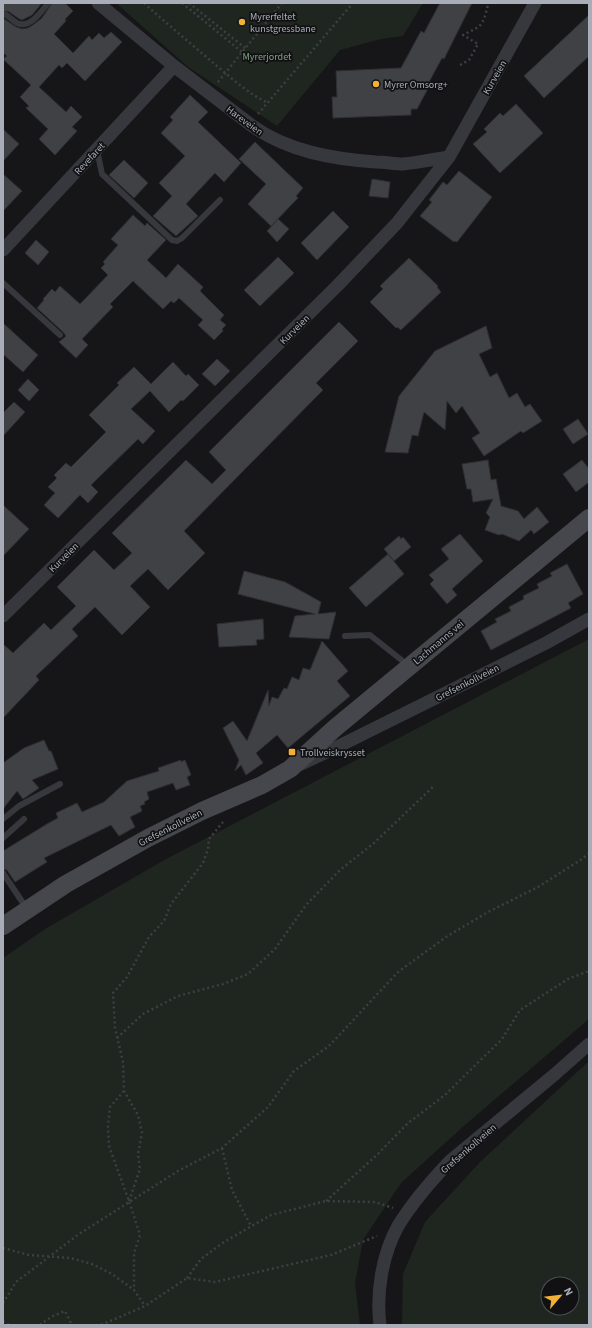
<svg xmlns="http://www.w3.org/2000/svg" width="592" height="1328" font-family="'Source Sans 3',sans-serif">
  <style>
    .green { fill: #1e261f; fill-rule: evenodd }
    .building { fill: #404145; stroke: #303034 }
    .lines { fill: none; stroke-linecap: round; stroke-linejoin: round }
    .path { stroke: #3d3f44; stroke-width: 2.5; stroke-dasharray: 2 3; stroke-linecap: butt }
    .lane { stroke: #37383d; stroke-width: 6 }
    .street { stroke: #37383d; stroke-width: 13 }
    .secondary { stroke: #45474d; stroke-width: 18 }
    .poi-dot { fill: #f2b134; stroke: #111113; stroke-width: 1.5 }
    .labels { text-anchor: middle; stroke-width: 3.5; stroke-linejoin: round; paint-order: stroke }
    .poi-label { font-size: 10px; fill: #a8adb8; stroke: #111113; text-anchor: start }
    .park-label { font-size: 10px; fill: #7fa381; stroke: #111113 }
    .street-label { font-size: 10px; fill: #a8adb8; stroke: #111113 }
  </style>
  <rect width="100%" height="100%" fill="#161618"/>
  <path class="green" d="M 116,3 L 423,3 L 403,36 L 381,39 L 340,50 L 277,126 L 188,67 Z
    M 589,639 L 589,1019 L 465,1125 L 401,1183 L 363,1240 L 355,1283 L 360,1325 L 3,1325 L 3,958 L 45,929 L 166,859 Z
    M 589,1061 L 589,1325 L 402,1325 L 403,1274 L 425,1222 L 480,1162 ZM 548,1284 L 572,1284 L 572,1308 L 548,1308 Z"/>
  <path class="building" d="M 3,3 L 42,3 L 32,15 L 22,20 L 18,18 L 8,11 L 3,12 Z
    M 52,3 L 65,3 L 73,11 L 65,19 L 66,21 L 54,34 L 73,53 L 89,36 L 92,40 L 99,33 L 104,38 L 111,32 L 122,42 L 85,81 L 67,63 L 62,68 L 59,65 L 39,87 L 66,112 L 71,106 L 82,117 L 72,127 L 77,131 L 55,155 L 39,139 L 48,129 L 26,108 L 29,106 L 20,97 L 31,85 L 3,59 L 7,56 L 3,53 L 3,18 L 16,27 L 22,29 L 28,28 L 33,25 L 42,18 Z
    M 440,3 L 472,3 L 444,59 L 442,58 L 429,82 L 431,83 L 417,109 L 411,109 L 411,115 L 333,118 L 332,97 L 337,97 L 336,71 L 401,68 L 421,31 L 424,33 Z
    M 589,15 L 589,56 L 544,98 L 524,76 Z
    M 190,95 L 208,112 L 198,122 L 241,163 L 224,182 L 215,173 L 186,204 L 198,216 L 176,236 L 153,216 L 172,196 L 159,183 L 185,156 L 161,133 L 173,120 L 170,117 Z
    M 516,104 L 543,133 L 500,173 L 473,144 L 487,132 L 484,129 L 500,113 L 503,116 Z
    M 3,129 L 19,144 L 3,161 Z
    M 255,142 L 303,188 L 296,196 L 298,198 L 271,226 L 248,204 L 266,184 L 239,159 Z
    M 124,160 L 148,183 L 134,198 L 109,175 Z
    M 459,171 L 492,197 L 457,242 L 455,241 L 454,242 L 420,216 L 432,202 L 429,200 L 443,182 L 447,185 Z
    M 3,174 L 22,191 L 3,211 Z
    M 372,179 L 390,182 L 388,198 L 369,196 Z
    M 333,211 L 349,227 L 317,260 L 301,243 Z
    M 133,215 L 145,226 L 147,223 L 166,240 L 147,260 L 166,278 L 178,264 L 203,287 L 200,291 L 224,315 L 220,320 L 226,325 L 222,329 L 223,331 L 214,340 L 198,325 L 203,320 L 179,298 L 174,303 L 171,301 L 163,309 L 133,281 L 110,304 L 113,307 L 82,339 L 88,345 L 76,358 L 59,342 L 66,336 L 63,332 L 37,308 L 44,300 L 43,299 L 52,289 L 55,292 L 60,286 L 80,304 L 108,275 L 101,268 L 105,264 L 103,262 L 118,245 L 111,239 Z
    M 278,219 L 289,229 L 277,242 L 267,231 Z
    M 36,240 L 49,252 L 38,265 L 25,253 Z
    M 278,257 L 294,273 L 260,306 L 244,290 Z
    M 409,258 L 438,286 L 437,287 L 441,292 L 401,330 L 397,327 L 396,328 L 370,302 L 383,289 L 380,286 Z
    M 339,322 L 358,341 L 316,383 L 323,390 L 184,531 L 205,553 L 168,590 L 148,569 L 130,586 L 150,607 L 122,635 L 95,607 L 72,629 L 78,636 L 36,676 L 39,680 L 3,718 L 3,644 L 13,653 L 44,623 L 51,630 L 76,606 L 57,587 L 94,550 L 114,570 L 132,553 L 112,533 L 186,460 L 212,484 L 226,470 L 209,452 Z
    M 3,323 L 38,355 L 23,372 L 3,354 Z
    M 486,326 L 492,348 L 479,354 L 490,377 L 497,373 L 509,398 L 517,393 L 525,407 L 530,404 L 542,421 L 523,433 L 521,431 L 484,456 L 472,438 L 480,433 L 462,406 L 456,413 L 447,401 L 445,430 L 424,412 L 418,436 L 412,435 L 408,453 L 385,452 L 399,396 L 435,351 Z
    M 217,359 L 230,371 L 215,386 L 202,374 Z
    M 173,362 L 186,376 L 188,374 L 199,385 L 183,401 L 181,400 L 169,412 L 150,391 L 131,409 L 155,431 L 143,444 L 138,439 L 91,485 L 98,492 L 88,503 L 80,495 L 58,518 L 44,505 L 55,493 L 48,487 L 57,478 L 54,475 L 66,463 L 71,467 L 106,432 L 89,415 L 119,385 L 117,383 L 134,367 L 151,384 Z
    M 28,379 L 39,390 L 29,401 L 18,390 Z
    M 14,402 L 25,412 L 3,436 L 3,413 Z
    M 578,419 L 588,434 L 573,444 L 563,429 Z
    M 488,460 L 491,480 L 496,479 L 501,506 L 518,511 L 524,519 L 537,507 L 549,522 L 534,534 L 531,530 L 519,541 L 502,534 L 499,535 L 485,530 L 490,517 L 486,513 L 493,499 L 473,502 L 471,489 L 467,489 L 462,464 Z
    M 582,460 L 589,469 L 589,482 L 576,492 L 563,474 Z
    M 3,505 L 29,529 L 3,556 Z
    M 460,534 L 483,561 L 452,589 L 457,595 L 447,604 L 430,584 L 434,580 L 429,575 L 449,559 L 441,549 Z
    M 399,536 L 401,539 L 403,537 L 411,547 L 394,561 L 384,549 Z
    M 388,554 L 404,574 L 366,607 L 349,588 Z
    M 567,564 L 583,594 L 568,603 L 571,608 L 491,650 L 481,631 L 497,622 L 495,619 L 511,611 L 509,607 L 524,599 L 523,596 L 539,588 L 537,584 L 552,576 L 550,573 Z
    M 244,571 L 285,582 L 321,602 L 318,614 L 336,612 L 329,639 L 289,637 L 295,616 L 315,614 L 238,594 Z
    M 263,619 L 264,639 L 256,640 L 257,645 L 219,647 L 217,624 Z
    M 322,641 L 348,671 L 337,681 L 350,696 L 288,748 L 277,735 L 256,753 L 263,763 L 246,775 L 241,765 L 235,771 L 239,760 L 223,728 L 233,721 L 247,741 L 268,690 L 269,706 L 272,697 L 278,699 L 284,688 L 287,689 L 292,677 L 299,680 L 303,668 L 310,670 Z
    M 44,740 L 49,751 L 51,751 L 58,769 L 32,780 L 39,788 L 23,799 L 17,791 L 3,809 L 3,763 L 24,748 Z
    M 181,760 L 181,762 L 185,760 L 191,775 L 187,777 L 190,785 L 176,790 L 173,783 L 147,792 L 149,799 L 144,802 L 145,804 L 140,806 L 142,811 L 130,817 L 135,827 L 119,836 L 111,825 L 44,858 L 47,862 L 15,882 L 7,870 L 3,869 L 3,851 L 47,824 L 58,818 L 56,813 L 77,803 L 82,812 L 104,802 L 127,781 L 159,771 L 158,768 Z"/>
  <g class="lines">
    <path class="path" d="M 144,3 C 166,23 189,42 211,61 C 229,76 247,93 268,103
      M 182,3 L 242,52
      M 189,3 L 245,48
      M 460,65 L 469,60 L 478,44 L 463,35 C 483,25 482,27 488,5 L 490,3
      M 218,82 L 282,3
      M 258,114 L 353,3
      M 117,1038 L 143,1014 L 178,996 L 223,984 L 248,974 L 275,949 L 306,905 L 340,870 L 374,843 L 434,786
      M 124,1091 L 110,1107 L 108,1127 L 109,1146 L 129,1201 L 140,1235 L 134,1253 L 134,1290
      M 222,1148 L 232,1190 L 251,1226
      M 129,1201 L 140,1169 L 138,1154 L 142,1133 L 138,1115 L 124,1091 L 123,1062 L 115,1028 L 113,993 L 127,977 L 149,937 L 164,921 L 171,904 L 203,863 L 208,849 L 209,839 L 223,822
      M 326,1201 L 378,1154 L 408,1123 L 445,1095 L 502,1039 L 520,1010 L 568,979 L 589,971
      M 3,1248 L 29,1255 L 70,1258 L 92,1264 L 112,1274 L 134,1290 L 145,1306
      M 187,1278 L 201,1259 L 224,1242 L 271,1215 L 326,1201 L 375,1202 L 393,1208
      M 3,1303 L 16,1282 L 79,1234 L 178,1171 L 222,1148 L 268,1107 L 294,1071 L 329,1046 L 398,972 L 446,937 L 488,912 L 538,887 L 582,859 L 589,853
      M 3,1321 L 9,1325
      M 40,1325 L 51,1317 L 65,1311 L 72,1325
      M 101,1325 L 145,1306 L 187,1278 L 215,1282 L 331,1255 L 377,1236"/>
    <path class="lane" d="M 6,15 C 10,17 13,21 17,23 C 30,29 41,12 48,3
      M 97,150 L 102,174 L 172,240 L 177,241 L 182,238 L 220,200
      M 3,283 L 60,335
      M 345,636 L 370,635 L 409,666
      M 3,819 L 19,806 L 60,784
      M 3,838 L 24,819
      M 3,873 L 27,909"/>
    <path class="street" d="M 98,3 L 174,66 L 251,125 C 287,151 332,159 376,162 C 385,162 394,164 403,164 C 418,163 434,159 449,157
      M 3,250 L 174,66
      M 3,616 L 338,285 L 397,223 L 449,157 L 535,3
      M 301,764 L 333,749 L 546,643 L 589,619
      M 380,1325 C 376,1293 382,1255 398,1226 C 412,1203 431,1181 450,1161 L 554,1075 L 589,1044"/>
    <path class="secondary" d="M 3,926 L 66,884 L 148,838 L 202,811 L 262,785 L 290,769 L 335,728 L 589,518"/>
  </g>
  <g class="poi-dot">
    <circle cx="242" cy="22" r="4"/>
    <circle cx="376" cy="84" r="4"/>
    <rect x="288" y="748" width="8" height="8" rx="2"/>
  </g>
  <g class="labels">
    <g class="poi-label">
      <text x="250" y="20">Myrerfeltet<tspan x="250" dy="12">kunstgressbane</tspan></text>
      <text x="384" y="88">Myrer Omsorg+</text>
      <text x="300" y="756">Trollveiskrysset</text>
    </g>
    <g class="park-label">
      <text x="267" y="60">Myrerjordet</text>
    </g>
    <g class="street-label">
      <text transform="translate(494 77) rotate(-60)" y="4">Kurveien</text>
      <text transform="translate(245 120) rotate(36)" y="4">Hareveien</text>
      <text transform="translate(89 158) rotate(-47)" y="4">Revefaret</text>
      <text transform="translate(294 329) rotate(-45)" y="4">Kurveien</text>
      <text transform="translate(63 557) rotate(-45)" y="4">Kurveien</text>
      <text transform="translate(438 642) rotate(-40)" y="4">Lachmanns vei</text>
      <text transform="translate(467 682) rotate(-27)" y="4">Grefsenkollveien</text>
      <text transform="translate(170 827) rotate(-27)" y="4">Grefsenkollveien</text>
      <text transform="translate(468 1148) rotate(-41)" y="4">Grefsenkollveien</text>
    </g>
  </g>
  <rect width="592" height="1328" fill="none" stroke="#a8adb8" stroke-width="8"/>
  <g transform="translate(560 1296) rotate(62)"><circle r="19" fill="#111113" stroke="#4d4f55"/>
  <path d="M0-3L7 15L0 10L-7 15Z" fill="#f2b134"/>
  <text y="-6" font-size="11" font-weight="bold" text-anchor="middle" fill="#a8adb8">N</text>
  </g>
</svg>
